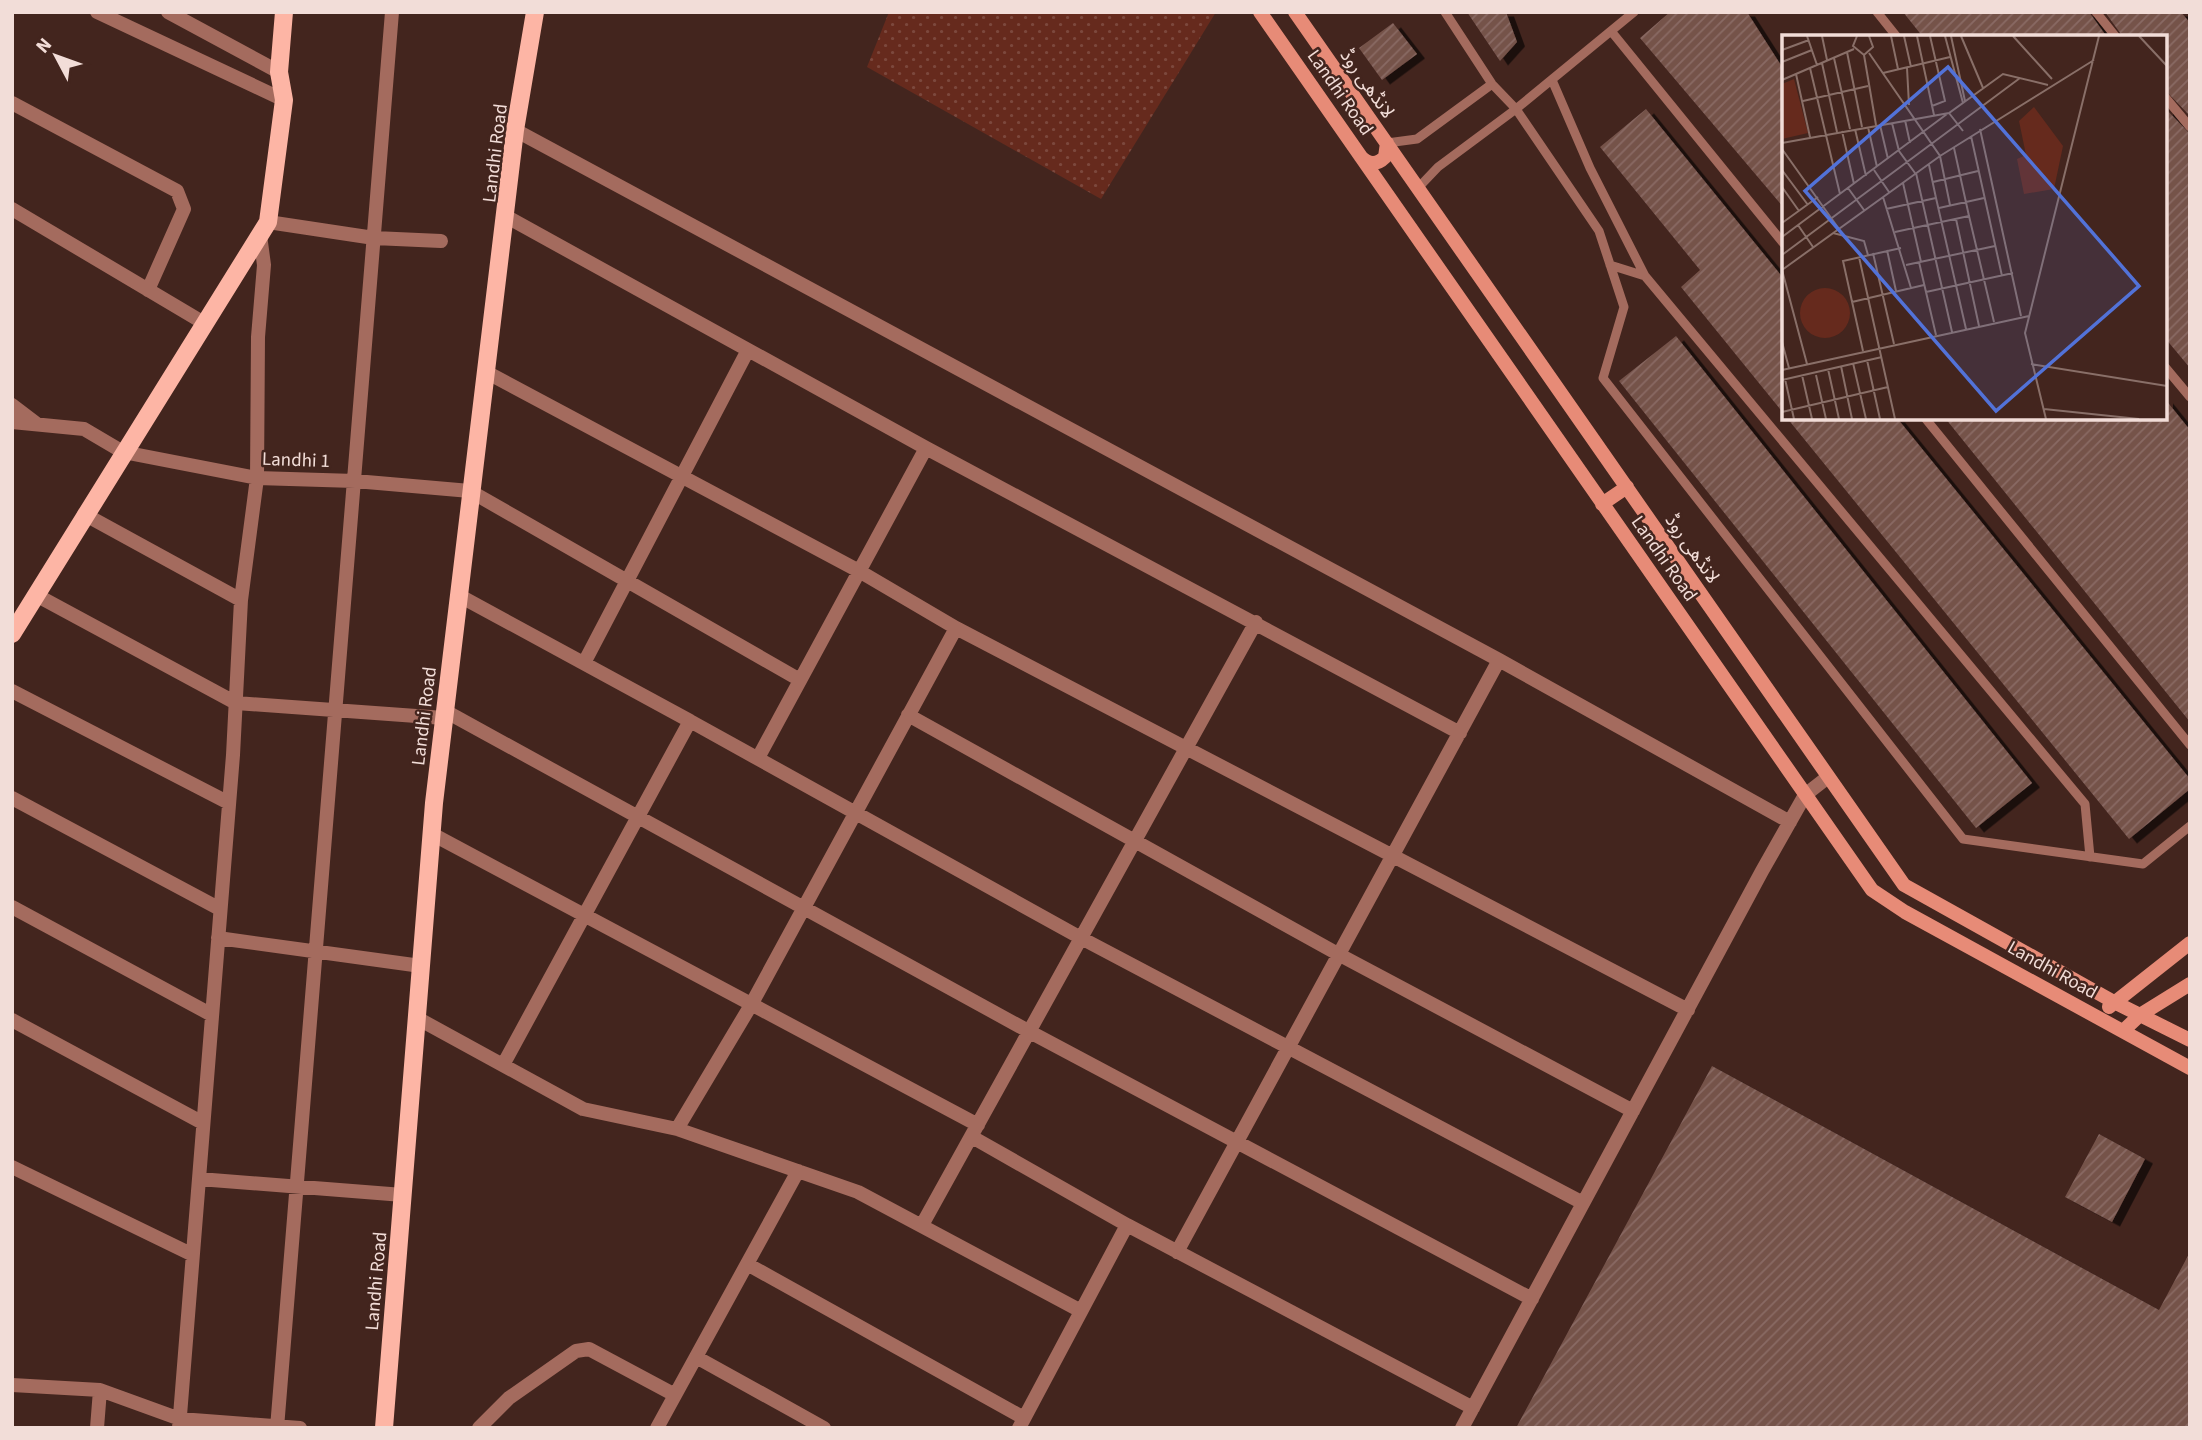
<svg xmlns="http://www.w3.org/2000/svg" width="2202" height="1440" font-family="'Source Sans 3','Noto Sans Arabic',sans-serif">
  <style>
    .park { fill: url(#park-dots) }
    .building { fill: url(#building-hatch); filter: url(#shadow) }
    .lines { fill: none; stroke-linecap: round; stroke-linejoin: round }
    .lane { stroke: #a46b5e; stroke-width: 9 }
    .street { stroke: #a46b5e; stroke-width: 14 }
    .secondary { stroke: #e78b77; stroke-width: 14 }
    .primary { stroke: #fdb5a5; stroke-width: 18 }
    .labels { text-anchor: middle; stroke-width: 5; stroke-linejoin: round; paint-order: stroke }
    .street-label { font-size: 19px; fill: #f2ddd8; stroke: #43251e }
    .inset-road { fill: none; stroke: #896f68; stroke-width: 2 }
    .view { fill: #5272d8; fill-opacity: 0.15; stroke: #5272d8; stroke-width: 3.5 }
    .inset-edge { fill: none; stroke: #f2ddd8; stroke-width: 3.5 }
  </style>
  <defs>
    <pattern id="park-dots" width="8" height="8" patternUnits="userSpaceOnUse" patternTransform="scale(1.75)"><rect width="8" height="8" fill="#662a1d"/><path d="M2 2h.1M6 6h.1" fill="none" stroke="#7c483d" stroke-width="1.8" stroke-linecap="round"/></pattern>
    <pattern id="building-hatch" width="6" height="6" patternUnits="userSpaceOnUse" patternTransform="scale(1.75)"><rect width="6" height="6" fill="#75524a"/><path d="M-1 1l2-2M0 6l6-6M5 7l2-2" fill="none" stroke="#896a63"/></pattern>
    <filter id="shadow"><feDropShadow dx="8" dy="4.5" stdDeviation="0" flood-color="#0009"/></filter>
  </defs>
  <rect width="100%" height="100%" fill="#43251e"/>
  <path class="park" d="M 889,12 L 1216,12 L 1101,199 L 867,67 Z"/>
  <path class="building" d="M 1467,12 L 1506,12 L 1517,42 L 1500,61 Z
    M 1670,12 L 1747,12 L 1784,70 L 1784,208 L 1640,38 Z
    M 1903,12 L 2089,12 L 2107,37 L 1923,37 Z
    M 2105,12 L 2181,12 L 2190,23 L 2190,116 L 2165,90 L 2165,37 L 2123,37 Z
    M 1393,23 L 1417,54 L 1382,80 L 1359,48 Z
    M 2165,108 L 2190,134 L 2190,368 L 2165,338 Z
    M 1646,109 L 1784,279 L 1784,414 L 1681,287 L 1700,270 L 1600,147 Z
    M 1676,336 L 2032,783 L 1976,828 L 1619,381 Z
    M 2165,399 L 2190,430 L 2190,722 L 1945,418 L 2165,418 Z
    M 1787,418 L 1897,418 L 2190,779 L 2190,789 L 2129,839 Z
    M 1712,1066 L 2159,1310 L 2190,1252 L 2190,1428 L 1516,1428 Z
    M 2099,1134 L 2145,1159 L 2112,1222 L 2065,1197 Z"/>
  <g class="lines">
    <path class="lane" d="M 1445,12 L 1492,84 L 1516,109 L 1599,231 L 1624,307 L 1603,378 L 1963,839 L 2143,864 L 2190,826
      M 1877,12 L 1897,37
      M 2096,12 L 2116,37
      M 1611,31 L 1784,244
      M 1552,80 L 1590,168 L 1645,276
      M 2165,97 L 2190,127
      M 1387,143 L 1417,139 L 1492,84
      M 1418,188 L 1438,167 L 1516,109 L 1634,12
      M 1610,265 L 1645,276 L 2085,804 L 2090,857
      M 2165,367 L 2190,397
      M 1925,418 L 2190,745"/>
    <path class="street" d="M 97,12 L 284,100
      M 168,12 L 279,72
      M 12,103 L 177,191 L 184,209 L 148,290
      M 515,130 L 1499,660 L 1790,822
      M 12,209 L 204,323
      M 507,217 L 926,448 L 1460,733
      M 268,222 L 374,238 L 441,241
      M 486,372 L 859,571 L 956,628 L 751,1005 L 677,1129
      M 12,405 L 37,424
      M 12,422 L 84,429 L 123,452 L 257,478 L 355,481 L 470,491 L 800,680
      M 84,514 L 241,600
      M 36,595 L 236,703 L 444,718
      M 458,595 L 690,721
      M 956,628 L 1688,1010
      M 584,663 L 748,350
      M 12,691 L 229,803
      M 445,711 L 1030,1032 L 1532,1299
      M 908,715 L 1338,954 L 1633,1111
      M 758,758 L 926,448
      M 12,798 L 220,909
      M 432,834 L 978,1125
      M 12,907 L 212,1015
      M 218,938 L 421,966
      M 417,1018 L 583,1109 L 677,1129 L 858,1192 L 1081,1311
      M 12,1020 L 203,1123
      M 503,1065 L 690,721 L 1081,938 L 1583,1203
      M 972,1137 L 1127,1225 L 1473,1408
      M 12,1167 L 191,1254
      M 199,1179 L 403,1195
      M 922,1225 L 1256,622
      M 1177,1252 L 1499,660
      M 747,1264 L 1024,1418
      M 696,1357 L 824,1428
      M 12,1385 L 100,1390 L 180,1419 L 300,1428
      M 97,1428 L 100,1390
      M 179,1428 L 233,755 L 241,600 L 257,478 L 258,337 L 264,265 L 260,235
      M 277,1428 L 392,12
      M 479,1428 L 509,1398 L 576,1351 L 589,1349 L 675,1395
      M 657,1428 L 798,1171
      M 1019,1428 L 1127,1225
      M 1462,1428 L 1762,871 L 1805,795 L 1828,777"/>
    <path class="secondary" d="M 1260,12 L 1872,890 L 1905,912 L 2190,1068
      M 1295,12 L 1904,885 L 2114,1002 L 2190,1040
      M 1361,157 C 1369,165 1377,165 1385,157 L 1387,143
      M 1602,504 L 1627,487
      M 2109,1007 L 2190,943
      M 2123,1031 L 2140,1015 L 2190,984"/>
    <path class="primary" d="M 12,634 L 268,222 L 284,100 L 279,72 L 284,12
      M 384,1428 L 434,803 L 515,130 L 535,12"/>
  </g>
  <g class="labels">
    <g class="street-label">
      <text transform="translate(1368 83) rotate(55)" y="7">لانڈھی روڈ</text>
      <text transform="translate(1341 92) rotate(55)" y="7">Landhi Road</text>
      <text transform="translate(494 153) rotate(-83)" y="7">Landhi Road</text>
      <text transform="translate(296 459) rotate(2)" y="7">Landhi 1</text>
      <text transform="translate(1693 548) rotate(55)" y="7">لانڈھی روڈ</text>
      <text transform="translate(1665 558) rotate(55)" y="7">Landhi Road</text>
      <text transform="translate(423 716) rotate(-83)" y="7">Landhi Road</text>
      <text transform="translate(2053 969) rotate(29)" y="7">Landhi Road</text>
      <text transform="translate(375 1281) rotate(-85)" y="7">Landhi Road</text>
    </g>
  </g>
  <g transform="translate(1782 35)">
    <rect width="385" height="385" fill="#43251e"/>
    <path d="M 12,44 L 26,98 L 0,104 L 0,49 ZM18 278a25 25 0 1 1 50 0a25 25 0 1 1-50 0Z" fill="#662a1d"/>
    <path d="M 252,72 L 281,111 L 272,154 L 242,159 L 235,124 L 244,120 L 237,86 Z" fill="#662a1d"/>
    <path class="inset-road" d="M 25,1 L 35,30M 40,1 L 45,25M 75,1 L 71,11 L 82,20 L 91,12 L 87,1M 109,1 L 116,34M 122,1 L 129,32M 135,1 L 152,80M 148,1 L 163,66 L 150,71M 163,1 L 181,68M 169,1 L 183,66M 179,1 L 201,53M 231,1 L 270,44M 357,1 L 385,31M 0,15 L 27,5M 65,17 L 80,92M 87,18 L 158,121 L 168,170M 82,20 L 94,90M 52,23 L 68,94M 0,27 L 30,15M 40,28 L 55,97M 28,33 L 58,159M 125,33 L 127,70M 101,38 L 168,22M 14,39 L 28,102M 0,45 L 72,14M 21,66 L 86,51M 167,78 L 181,96M 123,85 L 128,108M 110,88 L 117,116 L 133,138M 98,90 L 106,124M 86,92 L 95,132M 73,94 L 84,141M 198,94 L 239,281M 60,96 L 72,149M 189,101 L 220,241M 0,108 L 167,78 L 221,39 L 266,50M 0,114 L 57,194M 147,130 L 154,163M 0,135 L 26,170M 92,135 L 107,157M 134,138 L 170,297M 151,147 L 196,136M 121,148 L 139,227M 0,152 L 17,176M 66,153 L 82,175M 101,162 L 129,253M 157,173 L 202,163M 104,174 L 154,163 L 184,294M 187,181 L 212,287M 174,184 L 197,291M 0,188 L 36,162M 16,190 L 31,212M 113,197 L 187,181 L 172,113M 51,198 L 82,206 L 86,220M 0,202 L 165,79M 105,215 L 114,256M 91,218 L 112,309M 0,220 L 238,43M 77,222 L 113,384M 137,227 L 154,300M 124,230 L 213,211M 0,235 L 25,329M 0,235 L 158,121 L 312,25M 144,257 L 231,238M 70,267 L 142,250M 0,307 L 7,333M 81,316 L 61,226 L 119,213M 85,325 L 98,384M 71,328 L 84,384M 249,329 L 385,351M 59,331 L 70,384M 46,334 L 57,384M 0,335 L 247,281M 20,340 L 30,384M 34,340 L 44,384M 3,344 L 12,384M 0,345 L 100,322M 262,374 L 357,384M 0,377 L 106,352M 264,384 L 243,298 L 317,1"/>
    <path class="view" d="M 166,32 L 357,251 L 214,376 L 23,156 Z"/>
    <rect width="385" height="385" class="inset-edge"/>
  </g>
  <rect width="2202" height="1440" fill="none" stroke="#f2ddd8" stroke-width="28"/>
  <g transform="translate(56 56) rotate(311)" stroke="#43251e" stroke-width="5" paint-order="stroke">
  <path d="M0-5L12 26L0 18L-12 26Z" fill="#f2ddd8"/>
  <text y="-10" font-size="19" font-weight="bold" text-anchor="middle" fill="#f2ddd8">N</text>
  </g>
</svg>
